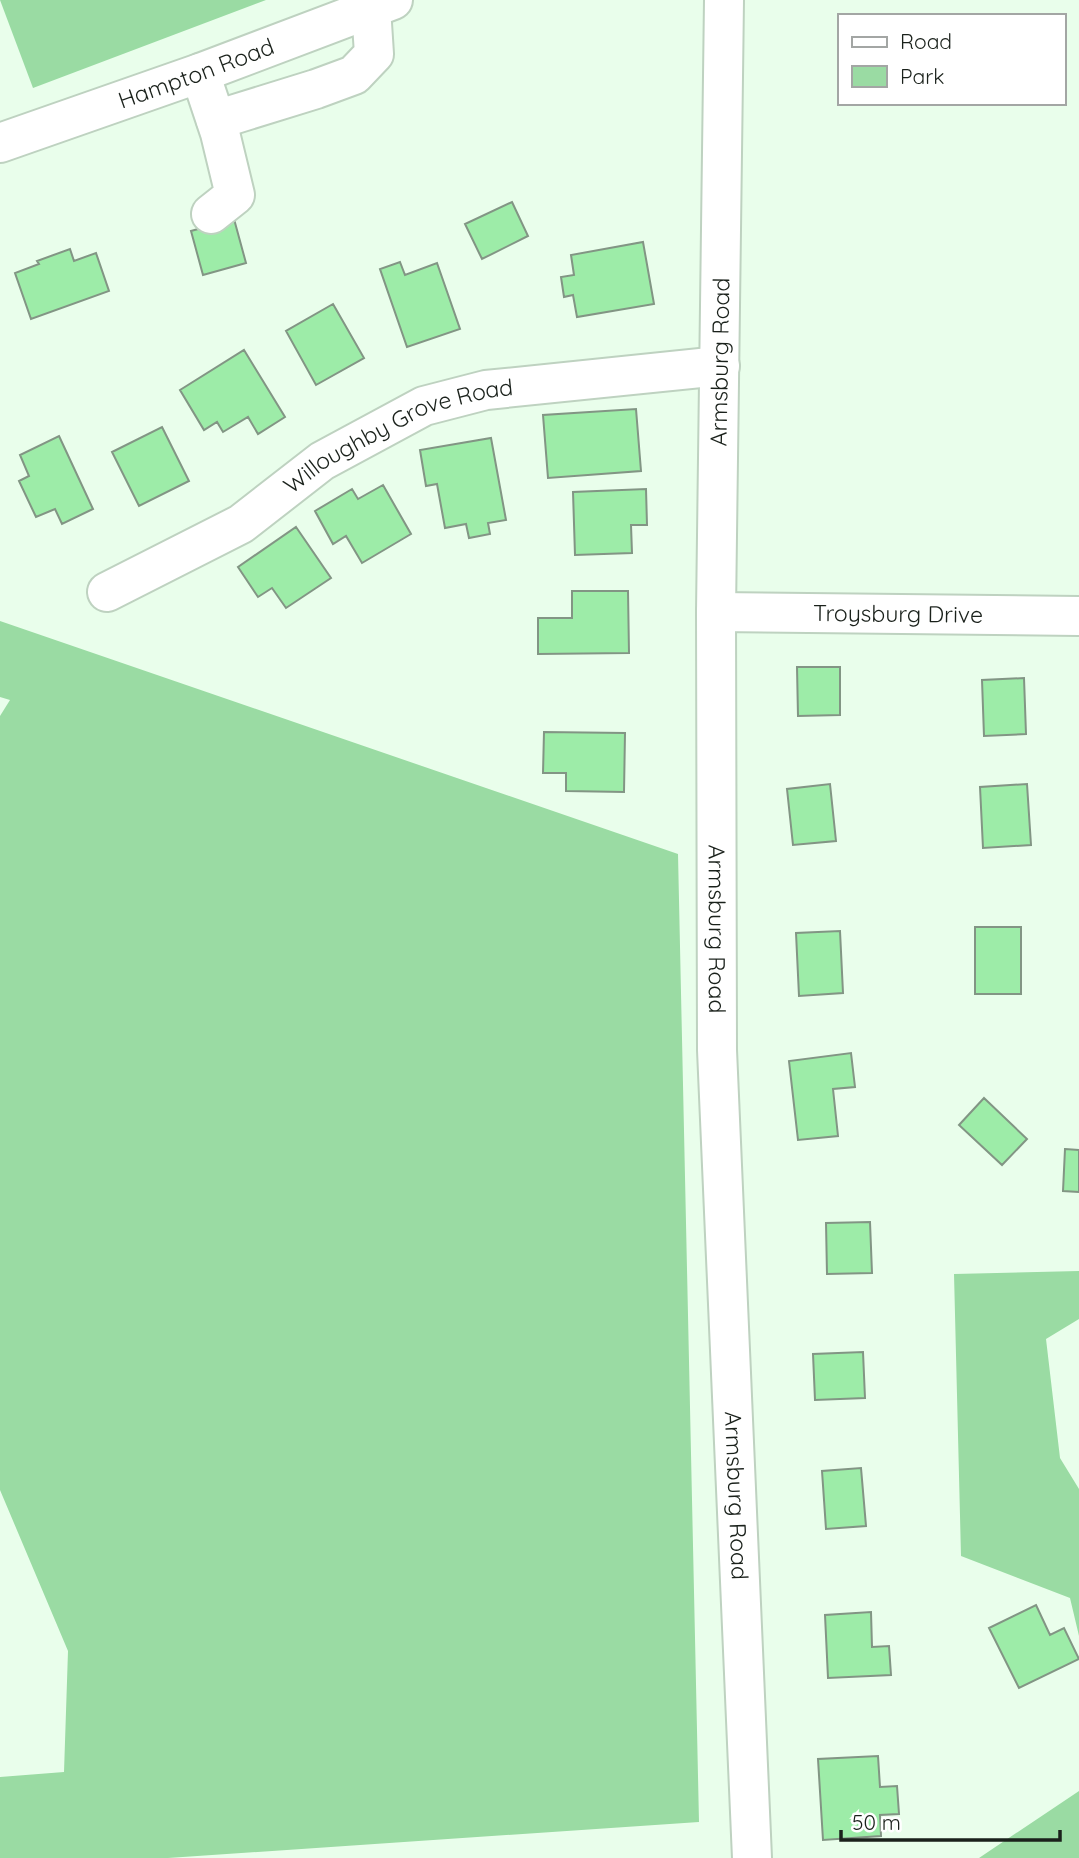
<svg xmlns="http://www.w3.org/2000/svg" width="1079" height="1858" font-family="Quicksand,sans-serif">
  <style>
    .green { fill: #9adba3 }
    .building { fill: #9deca8; stroke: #829584; stroke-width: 2 }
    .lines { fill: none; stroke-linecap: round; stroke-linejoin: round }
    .minor-casing { stroke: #bed2c0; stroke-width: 42 }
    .major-casing { stroke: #bed2c0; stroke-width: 42 }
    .minor { stroke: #fff; stroke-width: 38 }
    .major { stroke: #fff; stroke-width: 38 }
    .labels { text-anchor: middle; stroke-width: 5; stroke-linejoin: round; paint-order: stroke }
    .street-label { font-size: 23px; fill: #1a211b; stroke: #fff }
  </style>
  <rect width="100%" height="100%" fill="#e9feeb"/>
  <path class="green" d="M 0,0 L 266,0 L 33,88 Z
    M 0,621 L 678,854 L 699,1822 L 168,1858 L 0,1858 L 0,1777 L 64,1772 L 68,1651 L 0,1490 L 0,716 L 10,700 L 0,697 Z
    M 1079,1271 L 1079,1319 L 1046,1339 L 1060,1458 L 1079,1489 L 1079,1636 L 1070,1598 L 961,1556 L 954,1274 Z
    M 1079,1791 L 1079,1858 L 979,1858 Z"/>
  <path class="building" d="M 512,202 L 528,236 L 482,259 L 465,224 Z
    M 234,219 L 246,263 L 203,275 L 191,231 Z
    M 643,242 L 654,304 L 577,317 L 573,295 L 564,297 L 561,277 L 574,275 L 571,255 Z
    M 70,249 L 74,261 L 96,253 L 109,291 L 31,319 L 15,273 L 39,264 L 37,261 Z
    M 400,262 L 405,275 L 437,263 L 460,329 L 407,347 L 380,269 Z
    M 333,304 L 364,358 L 316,385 L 286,331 Z
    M 244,350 L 285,417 L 258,434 L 248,417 L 223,432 L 217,422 L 204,430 L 180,390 Z
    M 636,409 L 641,471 L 548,478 L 543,415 Z
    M 162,427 L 189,481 L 139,506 L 112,452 Z
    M 59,436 L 93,509 L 62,524 L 55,509 L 36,517 L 19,481 L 29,476 L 20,455 Z
    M 491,438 L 506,520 L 488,523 L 490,534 L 469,538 L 466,524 L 445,528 L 437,484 L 426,486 L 420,450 Z
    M 383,485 L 411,534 L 362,563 L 346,536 L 333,544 L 315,511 L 352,489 L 358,499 Z
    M 646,489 L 647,525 L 631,525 L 632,553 L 575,555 L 573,492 Z
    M 296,527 L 331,578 L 286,608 L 272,588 L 258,597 L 238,567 Z
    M 572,591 L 628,591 L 629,653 L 538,654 L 538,618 L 572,618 Z
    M 797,667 L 840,667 L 840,715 L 798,716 Z
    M 1024,678 L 1026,734 L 984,736 L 982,680 Z
    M 544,732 L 625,733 L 624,792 L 566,791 L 566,773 L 543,773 Z
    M 830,784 L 836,841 L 793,845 L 787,789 Z
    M 1027,784 L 1031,845 L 983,848 L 980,787 Z
    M 975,927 L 1021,927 L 1021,994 L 975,994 Z
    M 840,931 L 843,993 L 799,996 L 796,933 Z
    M 851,1053 L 855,1087 L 833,1089 L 838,1136 L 798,1140 L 789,1061 Z
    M 984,1098 L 1027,1139 L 1002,1165 L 959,1125 Z
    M 1065,1149 L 1079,1150 L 1079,1192 L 1063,1191 Z
    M 870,1222 L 872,1273 L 827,1274 L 826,1223 Z
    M 863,1352 L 865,1398 L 815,1400 L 813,1354 Z
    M 861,1468 L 866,1526 L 826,1529 L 822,1471 Z
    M 1036,1605 L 1050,1635 L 1064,1628 L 1079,1659 L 1019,1688 L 989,1628 Z
    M 871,1612 L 872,1647 L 889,1646 L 891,1675 L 828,1678 L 825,1615 Z
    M 878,1756 L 880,1787 L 897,1786 L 899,1814 L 880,1815 L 881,1836 L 823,1840 L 818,1759 Z"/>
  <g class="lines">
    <g class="minor-casing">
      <g id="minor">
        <path id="s1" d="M 724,0 L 716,612 L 717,1050 L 752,1858"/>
        <path d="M 200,73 L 220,133 L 235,195 L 211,214"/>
        <path d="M 216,120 L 316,89 L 354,75 L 374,54 L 371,8"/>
        <path id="s2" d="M 107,592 L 241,524 L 322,461 L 424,406 L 486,390 L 720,366"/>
        <path id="s3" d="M 716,612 L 1079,616"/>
      </g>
    </g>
    <g class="major-casing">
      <g id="major">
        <path id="s4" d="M 0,143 L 200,73 L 393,0"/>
      </g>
    </g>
    <use href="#minor" class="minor"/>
    <use href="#major" class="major"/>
  </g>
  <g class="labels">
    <g class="street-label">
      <text dy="8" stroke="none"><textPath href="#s4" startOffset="208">Hampton Road</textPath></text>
      <text transform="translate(720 362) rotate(-89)" y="8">Armsburg Road</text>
      <text dy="8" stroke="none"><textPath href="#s2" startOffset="334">Willoughby Grove Road</textPath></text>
      <text dy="8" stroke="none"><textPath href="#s3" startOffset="182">Troysburg Drive</textPath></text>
      <text dy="8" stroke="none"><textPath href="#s1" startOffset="929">Armsburg Road</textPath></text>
      <text dy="8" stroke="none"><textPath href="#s1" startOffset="1496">Armsburg Road</textPath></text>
    </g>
  </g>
  <rect x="838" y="14" width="228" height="91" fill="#ffffff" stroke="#a3a6a4" stroke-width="2"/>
  <rect x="852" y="37" width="35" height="10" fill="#ffffff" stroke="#a3a6a4" stroke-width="2"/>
  <text x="900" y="49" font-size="21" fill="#1a211b">Road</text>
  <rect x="852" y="66" width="35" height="21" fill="#9adba3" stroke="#a3a6a4" stroke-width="2"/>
  <text x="900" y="84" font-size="21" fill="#1a211b">Park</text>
  <path d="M841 1830v10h219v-10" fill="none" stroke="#1a211b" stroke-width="3.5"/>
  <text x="852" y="1830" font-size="21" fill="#1a211b" stroke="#ffffff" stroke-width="5" paint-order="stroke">50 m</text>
</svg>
